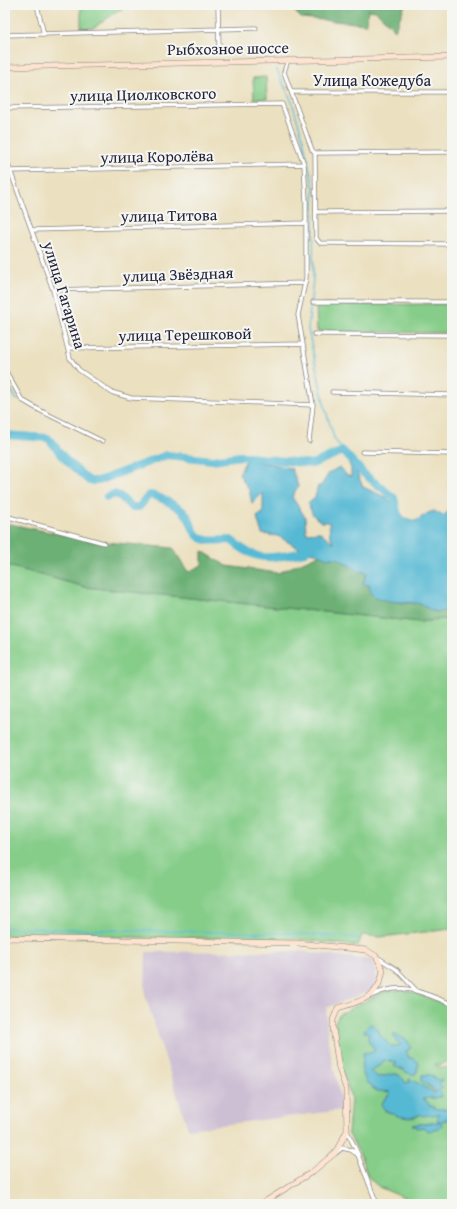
<svg xmlns="http://www.w3.org/2000/svg" width="457" height="1209" font-family="'Gentium Book Plus',serif">
  <style>
    .industrial { fill: #ccbed3 }
    .green { fill: #86cd89; stroke: #547862; fill-rule: evenodd }
    .forest { fill: #6cb075; stroke: #476958 }
    .water { fill: #56b9d4; stroke: #3c6e88 }
    .lines { fill: none; stroke-linecap: round; stroke-linejoin: round }
    .stream { stroke: #56b9d4; stroke-width: 1.5 }
    .river { stroke: #56b9d4; stroke-width: 8 }
    .street-casing { stroke: #86817d; stroke-width: 5 }
    .secondary-casing { stroke: #86817d; stroke-width: 6 }
    .street { stroke: #fff; stroke-width: 3.5 }
    .secondary { stroke: #fde4d1; stroke-width: 5 }
    .labels { text-anchor: middle; stroke-width: 4; stroke-linejoin: round; paint-order: stroke }
    .street-label { font-size: 16px; fill: #22223b; stroke: #f6f6f2 }
  </style>
  <rect width="100%" height="100%" fill="#f6f6f2"/>
  <filter id="ink" filterUnits="userSpaceOnUse"><feTurbulence type="fractalNoise" baseFrequency=".025" numOctaves="2"/><feDisplacementMap in="SourceGraphic" scale="8" xChannelSelector="R" yChannelSelector="G"/><feConvolveMatrix kernelMatrix="1 2 1 2 8 2 1 2 1" color-interpolation-filters="sRGB"/></filter>
  <filter id="wash" filterUnits="userSpaceOnUse"><feTurbulence type="fractalNoise" baseFrequency=".012" numOctaves="4" result="noise"/><feDisplacementMap in="SourceGraphic" scale="16" xChannelSelector="R" yChannelSelector="G"/><feGaussianBlur stdDeviation="0.9" result="paint"/><feColorMatrix in="noise" values="0 0 0 0 0 0 0 0 0 0 0 0 0 0 0 0 0 1.4 0 .05"/><feComposite in="paint" operator="in"/></filter>
  <g filter="url(#wash)">
    <rect width="100%" height="100%" fill="#ebe0bf"/>
    <path class="industrial" d="M 299,951 L 372,960 L 376,972 L 376,982 L 371,991 L 326,1008 L 328,1041 L 343,1110 L 188,1129 L 145,995 L 146,952 Z"/>
    <path class="green" d="M 81,5 L 127,5 L 93,28 L 81,28 Z
      M 266,77 L 267,99 L 254,99 L 253,78 Z
      M 452,304 L 452,333 L 317,331 L 316,305 Z
      M 5,565 L 85,587 L 420,622 L 452,618 L 452,929 L 380,937 L 362,935 L 358,946 L 295,939 L 5,936 Z
      M 402,990 L 413,992 L 452,1007 L 452,1064 L 448,1062 L 441,1065 L 434,1064 C 440,1069 446,1068 452,1066 L 452,1204 L 418,1204 L 379,1187 L 368,1177 L 360,1154 L 348,1133 L 351,1097 L 340,1063 L 335,1031 L 335,1022 L 339,1015 L 344,1012 L 385,991 ZM 370,1024 L 379,1031 L 380,1035 L 392,1047 L 400,1047 L 401,1045 L 395,1035 L 408,1041 L 410,1049 L 406,1051 L 409,1058 L 413,1058 L 418,1068 L 416,1074 L 400,1069 L 397,1063 L 384,1060 L 381,1065 L 370,1071 L 378,1077 L 398,1074 L 406,1083 L 411,1082 L 409,1080 L 410,1079 L 432,1092 L 437,1093 L 421,1081 L 422,1075 C 441,1075 436,1084 441,1097 L 422,1099 C 428,1105 434,1111 443,1109 L 447,1120 C 435,1121 423,1133 413,1125 L 439,1122 L 440,1115 C 434,1112 427,1117 420,1114 C 411,1123 395,1114 385,1111 L 382,1102 L 391,1092 C 378,1089 363,1083 362,1068 C 362,1063 365,1060 364,1055 L 375,1051 C 372,1043 366,1043 369,1033 L 364,1030 Z"/>
    <path class="forest" d="M 288,5 L 405,5 L 395,30 L 376,11 L 368,10 L 366,24 L 301,18 Z
      M 5,523 L 94,541 L 173,548 L 188,572 L 202,565 L 202,551 L 227,566 L 278,573 L 321,554 L 327,558 L 337,558 L 359,571 L 367,573 L 363,582 L 388,600 L 401,603 L 416,603 L 425,606 L 433,611 L 448,610 L 452,612 L 452,618 L 420,622 L 85,587 L 5,565 Z"/>
    <path class="water" d="M 343,451 L 354,466 L 363,487 L 387,498 L 405,518 L 416,521 L 428,513 L 434,511 L 443,516 L 449,510 L 452,510 L 452,612 C 446,609 440,613 433,611 C 427,609 423,604 416,603 C 400,601 385,604 371,594 L 369,585 L 363,584 L 367,573 L 365,571 L 360,572 L 337,558 L 327,558 L 316,553 L 305,552 L 278,536 L 262,534 L 257,517 L 263,513 L 263,493 L 252,503 L 249,490 L 239,474 L 247,458 C 262,464 277,464 292,469 L 298,486 L 292,497 L 305,517 L 306,533 L 320,532 L 334,543 L 330,536 L 329,522 L 321,522 L 313,515 L 308,504 L 315,497 L 318,486 L 321,486 L 329,473 L 339,467 L 342,469 L 346,475 L 351,477 L 351,468 Z
      M 370,1024 L 375,1026 L 380,1035 L 392,1047 L 401,1045 L 394,1038 L 394,1034 L 408,1041 L 411,1048 L 406,1051 L 409,1058 L 413,1058 L 419,1063 L 417,1071 L 414,1075 L 405,1072 L 404,1069 L 395,1067 L 394,1065 L 397,1063 L 384,1060 L 381,1065 L 370,1071 L 378,1077 C 392,1076 396,1068 406,1083 L 411,1082 L 408,1080 L 410,1079 L 435,1093 L 437,1091 L 421,1081 L 422,1075 L 431,1075 L 437,1080 L 442,1079 L 439,1085 L 442,1087 L 442,1089 L 439,1090 L 441,1097 L 422,1099 L 428,1102 L 429,1106 L 432,1106 L 436,1109 L 446,1109 L 451,1113 L 449,1119 L 441,1121 L 442,1125 L 439,1128 L 429,1131 L 423,1127 L 417,1128 L 412,1125 L 439,1122 L 440,1121 L 437,1120 L 439,1114 L 422,1116 L 420,1114 C 411,1122 385,1115 381,1104 L 391,1092 L 377,1091 L 372,1088 L 372,1085 L 367,1083 C 365,1079 361,1071 362,1066 C 362,1061 364,1058 363,1053 L 366,1052 L 367,1054 L 375,1051 C 372,1043 366,1043 369,1033 L 364,1032 L 364,1030 Z"/>
    <g class="lines">
      <path class="stream" d="M 276,68 L 292,102 L 303,139 L 314,189 L 313,279 L 308,329 L 325,408 L 334,438 L 343,451
        M 5,380 L 17,400
        M 5,928 L 287,933 L 359,938"/>
      <path class="river" d="M 5,435 L 48,438 L 66,460 L 89,481 L 98,481 L 167,455 L 213,460 L 240,456 L 312,464 L 343,451 L 363,473 L 394,498 L 398,516
        M 107,497 L 114,494 L 120,496 L 131,507 L 139,507 L 149,495 C 158,495 184,509 188,517 C 192,524 192,531 198,536 C 206,543 221,540 231,540 C 258,564 272,558 305,552 L 309,542"/>
    </g>
  </g>
  <g filter="url(#ink)">
    <g class="lines">
      <g class="street-casing">
        <path id="street" d="M 37,5 L 44,35
          M 218,5 L 219,48
          M 5,35 L 256,28
          M 288,60 L 284,72 L 312,150 L 315,153 L 316,238 L 320,243 L 452,244
          M 292,92 L 452,92
          M 5,108 L 282,104 L 304,164 L 306,201 L 306,278 L 298,315 L 313,405 L 309,441
          M 315,153 L 452,152
          M 5,156 L 53,290 L 70,358 L 79,370 L 111,392 L 131,398 L 313,405
          M 10,171 L 304,164
          M 317,212 L 452,211
          M 32,230 L 306,223
          M 53,290 L 305,283
          M 313,302 L 452,302
          M 314,334 L 452,335
          M 68,348 L 302,344
          M 5,370 L 22,400 L 41,411 L 102,441
          M 332,392 L 452,395
          M 362,452 L 452,454
          M 5,516 L 104,543
          M 377,957 L 396,969 L 415,989
          M 371,996 C 403,980 422,993 452,1004
          M 347,1131 L 358,1154
          M 336,1153 L 342,1148 L 351,1150 L 358,1155 L 375,1199 L 378,1204"/>
      </g>
      <g class="secondary-casing">
        <path id="secondary" d="M 5,67 L 452,57
          M 5,938 L 297,943 L 366,950 L 376,956 L 383,970 C 379,998 362,1001 338,1008 L 333,1020 L 333,1028 L 339,1069 L 346,1089 L 347,1131 L 335,1153 L 312,1172 L 261,1204"/>
      </g>
      <use href="#street" class="street"/>
      <use href="#secondary" class="secondary"/>
    </g>
  </g>
  <g class="labels">
    <g class="street-label">
      <text transform="translate(228 48) rotate(-1)" y="6">Рыбхозное шоссе</text>
      <text x="372" y="86">Улица Кожедуба</text>
      <text transform="translate(143 94) rotate(-1)" y="6">улица Циолковского</text>
      <text transform="translate(157 156) rotate(-1)" y="6">улица Королёва</text>
      <text transform="translate(169 215) rotate(-1)" y="6">улица Титова</text>
      <text transform="translate(178 274) rotate(-2)" y="6">улица Звёздная</text>
      <text transform="translate(65 295) rotate(73)" y="6">улица Гагарина</text>
      <text transform="translate(185 334) rotate(-1)" y="6">улица Терешковой</text>
    </g>
  </g>
  <rect width="457" height="1209" fill="none" stroke="#f6f6f2" stroke-width="20"/>
</svg>
